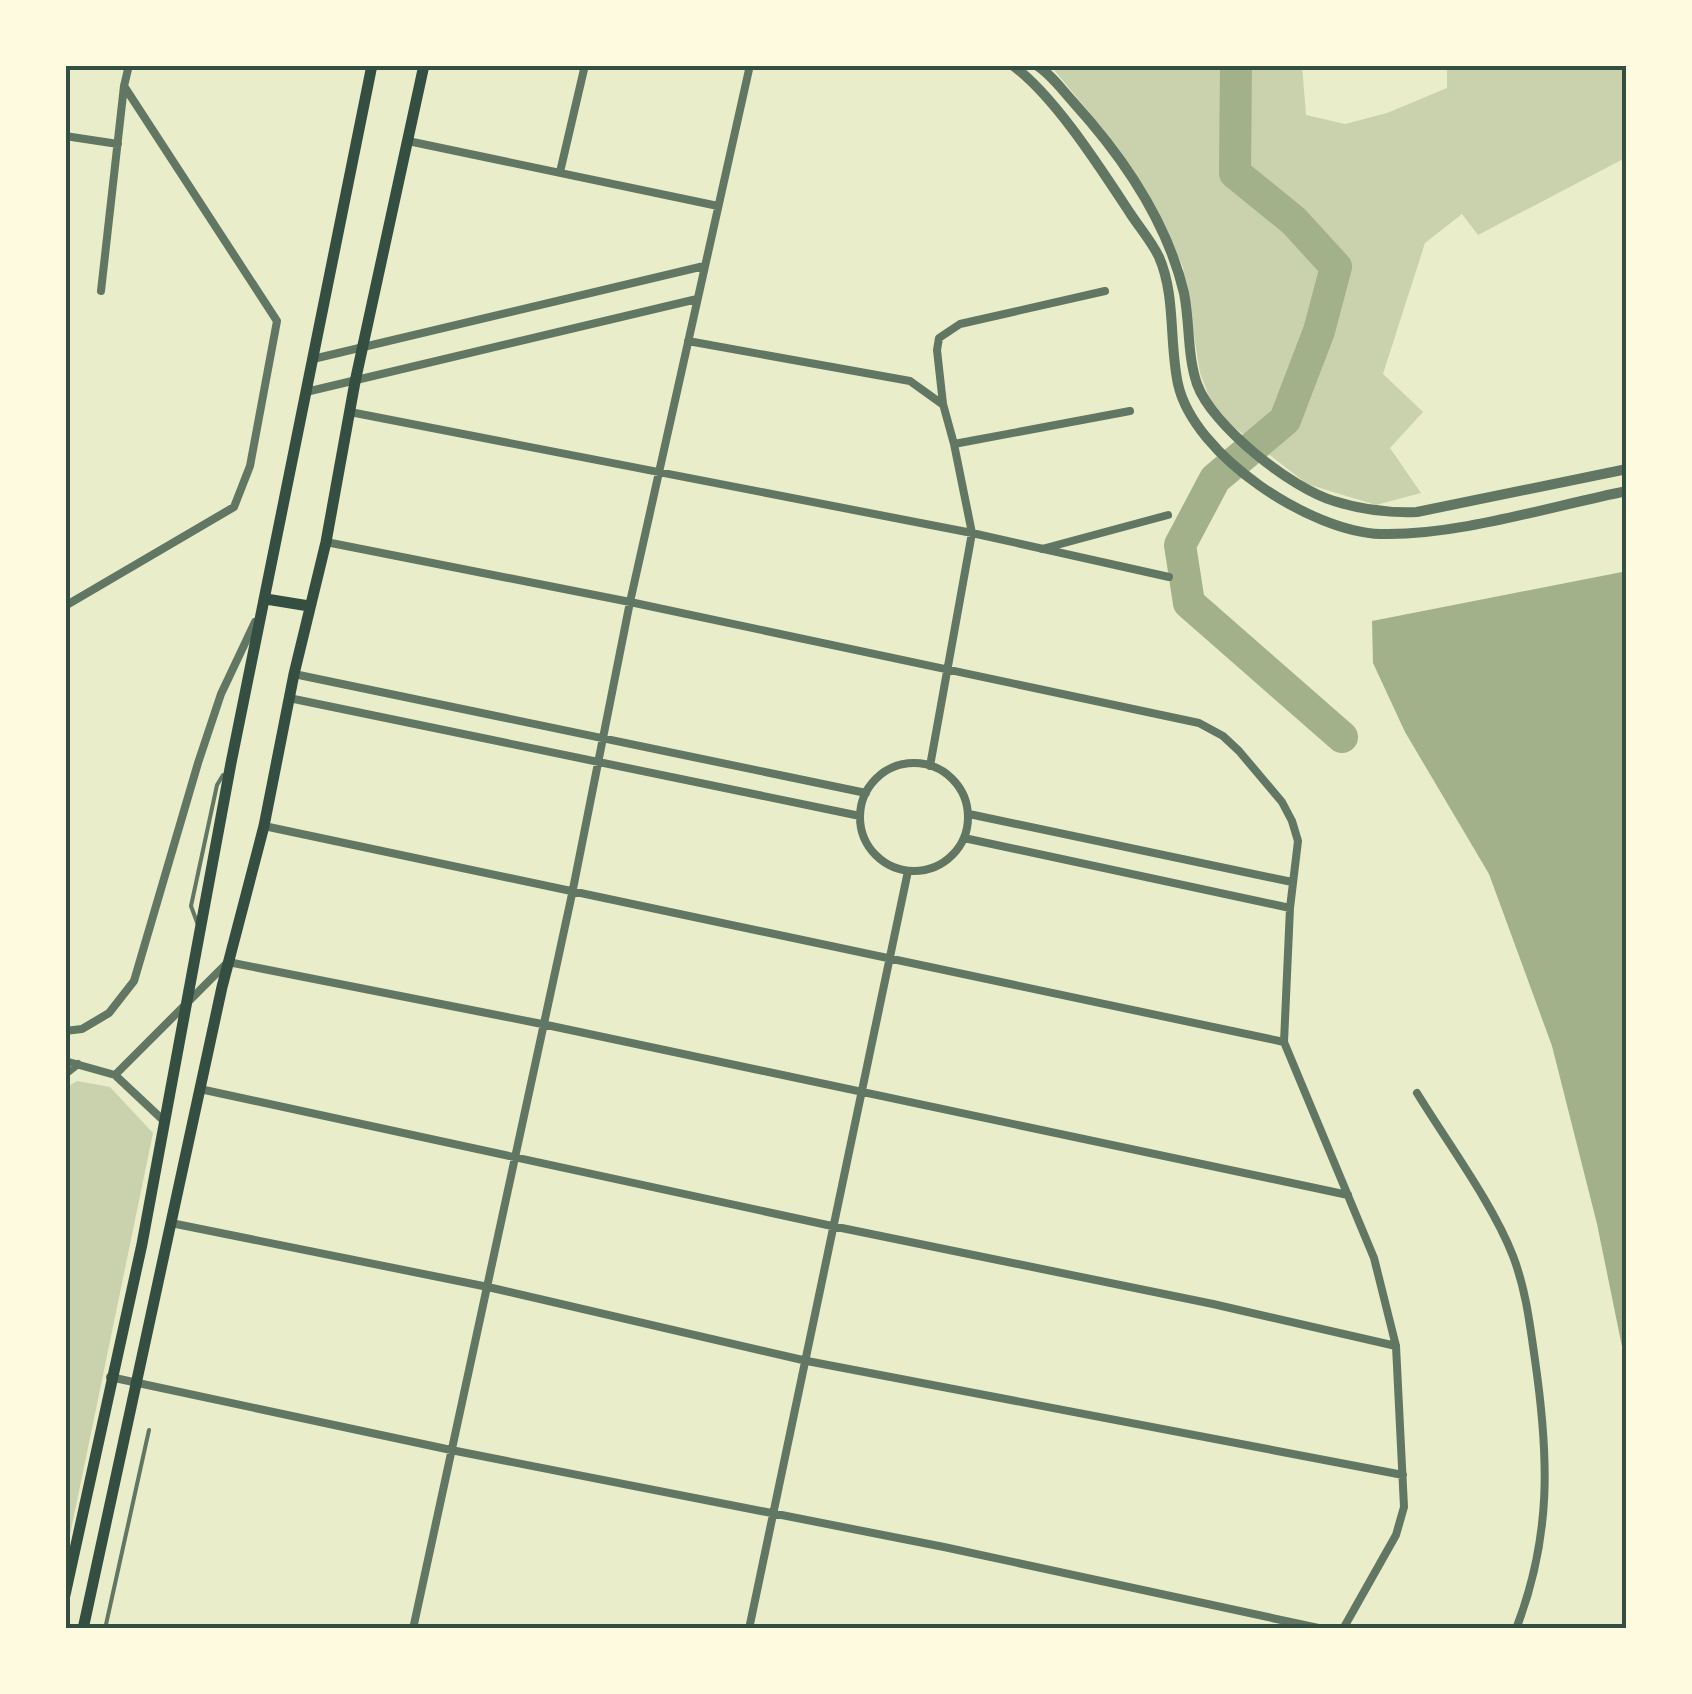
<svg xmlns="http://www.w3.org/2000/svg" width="1692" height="1694" font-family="Lato,sans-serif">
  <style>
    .green { fill: #cad2ad }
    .water { fill: #a3b18a }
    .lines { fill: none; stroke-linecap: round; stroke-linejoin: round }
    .river { stroke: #a3b18a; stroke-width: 32 }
    .service { stroke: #617663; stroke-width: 4 }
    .minor { stroke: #617663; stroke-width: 8 }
    .tertiary { stroke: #617663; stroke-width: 10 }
    .secondary { stroke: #344e41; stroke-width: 11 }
    .neatline { fill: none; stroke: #344e41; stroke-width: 4 }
  </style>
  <rect width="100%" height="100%" fill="#e9edc9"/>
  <path class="green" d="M 1050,65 L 1302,65 L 1306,115 L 1345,124 L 1387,113 L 1447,88 L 1447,65 L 1627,65 L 1627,157 L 1478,235 L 1462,214 L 1425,243 L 1383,374 L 1423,412 L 1390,448 L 1421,493 L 1376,505 L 1307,484 L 1230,424 L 1210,399 L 1200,373 L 1183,267 L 1148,193 L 1107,134 Z
    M 77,1081 L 110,1087 L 153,1133 L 65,1559 L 65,1088 Z"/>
  <path class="water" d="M 1627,571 L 1627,1371 L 1597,1224 L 1552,1046 L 1489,874 L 1405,732 L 1373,663 L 1372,621 Z"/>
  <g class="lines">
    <path class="river" d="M 1236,65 L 1235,173 L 1294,221 L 1336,267 L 1319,331 L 1285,420 L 1215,479 L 1180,545 L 1189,603 L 1342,737"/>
    <path class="service" d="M 198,925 L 191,906 L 217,785 L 223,775
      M 105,1629 L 149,1430"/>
    <path class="minor" d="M 65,136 L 118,144
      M 408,141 L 718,206
      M 560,172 L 585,65
      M 101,291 L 124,86
      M 688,341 L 910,381 L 942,404
      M 313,359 L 704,266
      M 306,392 L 697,299
      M 350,412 L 972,533 L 1169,577
      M 954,444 L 1130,411
      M 326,542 L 630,602 L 1199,723 L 1223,736 L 1239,751 L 1282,802 L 1292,821 L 1298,841 L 1290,908 L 1284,1042 L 1374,1258 L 1396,1346 L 1404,1507 L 1396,1535 L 1343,1629
      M 1042,549 L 1168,515
      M 65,606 L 234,507 L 250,466 L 277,321 L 124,86 L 129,65
      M 294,674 L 866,793
      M 289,698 L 860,816
      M860 817a54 54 0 1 1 108 0a54 54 0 1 1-108 0Z
      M 930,766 L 972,533 L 954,444 L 943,404 L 937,350 L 939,338 L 960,324 L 1105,291
      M 969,814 L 1292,882
      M 264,826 L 1284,1042
      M 964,838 L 1290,908
      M 65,1031 L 82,1029 L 109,1013 L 134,981 L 198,763 L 221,694 L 255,622
      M 65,1061 L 115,1075 L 164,1121
      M 65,1074 L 78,1064
      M 115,1075 L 228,962 L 542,1024 L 1348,1195
      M 200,1089 L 832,1226 L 1213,1304 L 1396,1346
      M 1417,1093 C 1447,1142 1493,1204 1513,1256 C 1526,1290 1530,1325 1535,1360 C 1549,1457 1552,1536 1516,1629
      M 171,1223 L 488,1287 L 807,1361 L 1403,1475
      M 110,1377 L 451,1450 L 944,1547 L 1323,1629
      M 413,1629 L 572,894 L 630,602 L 750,65
      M 749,1629 L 908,871"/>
    <path class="tertiary" d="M 1012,65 C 1054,95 1101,169 1130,213 C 1139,227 1152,242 1159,257 C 1176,296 1169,343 1178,384 C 1194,456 1311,532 1381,534 C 1458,536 1551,506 1627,491
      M 1036,65 C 1051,74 1062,90 1074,103 C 1123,157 1167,221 1184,293 C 1190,323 1187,355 1197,384 C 1212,426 1292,489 1334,501 C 1362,510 1389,513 1417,512 L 1627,469"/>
    <path class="secondary" d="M 266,599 L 309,606
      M 65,1595 L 142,1244 L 231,763 L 372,65
      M 83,1629 L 222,987 L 264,826 L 294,674 L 326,542 L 355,382 L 424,65"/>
  </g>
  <rect width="1692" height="1694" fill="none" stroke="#fefae0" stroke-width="135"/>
  <rect x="68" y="68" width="1556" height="1558" class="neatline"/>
</svg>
